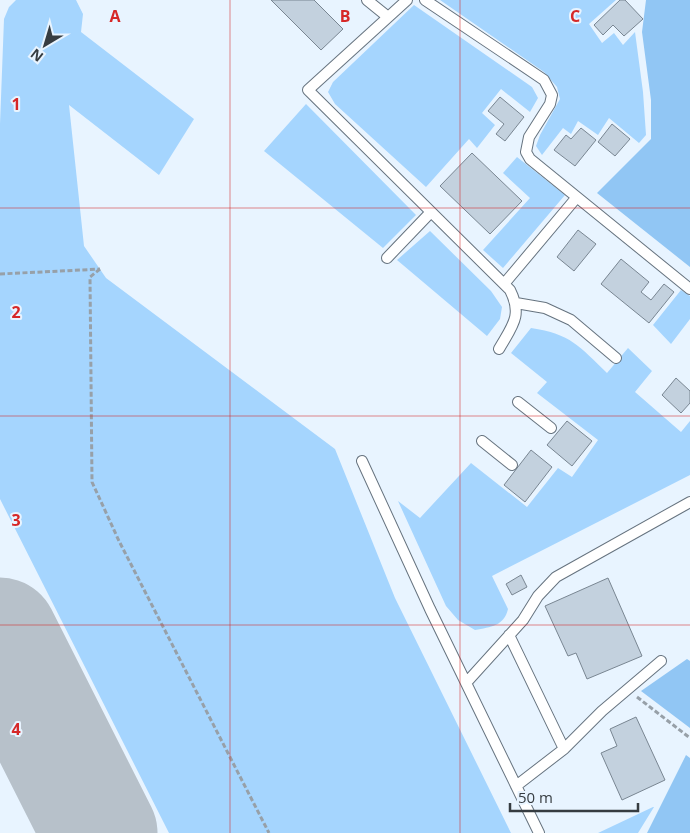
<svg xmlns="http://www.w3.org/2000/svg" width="690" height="833" font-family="'Open Sans',sans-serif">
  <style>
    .green { fill: #a5d5fe }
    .forest { fill: #91c6f4 }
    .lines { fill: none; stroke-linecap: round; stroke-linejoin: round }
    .runway { stroke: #b7c1ca; stroke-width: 115 }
    .building { fill: #c3d1de; stroke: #798692 }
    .lane-casing { stroke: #66737f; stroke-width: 12 }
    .path { stroke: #97a0a8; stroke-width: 3; stroke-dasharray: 5 2.5; stroke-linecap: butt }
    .lane { stroke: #fff; stroke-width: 10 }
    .grid { fill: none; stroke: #d62828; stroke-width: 1; stroke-opacity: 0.55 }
    .grid-label { font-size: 16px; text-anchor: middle; font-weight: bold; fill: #d62828; stroke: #e8f4ff; stroke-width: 4; stroke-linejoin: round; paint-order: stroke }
  </style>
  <rect width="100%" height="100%" fill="#e8f4ff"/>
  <path class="green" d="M 16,0 L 76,0 L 83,14 L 81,32 L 194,119 L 159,175 L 69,105 L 84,246 L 106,278 L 335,449 L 395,598 L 511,833 L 169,833 L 0,499 L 0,124 L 4,19 L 9,7 Z
    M 440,0 L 616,0 L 589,24 L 602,43 L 614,33 L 623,45 L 635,32 L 643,92 L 646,135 L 639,143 L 609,118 L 598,135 L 578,121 L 571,134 L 563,128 L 542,155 L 536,146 L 540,135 L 560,99 L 557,87 L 544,72 Z
    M 414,5 L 532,87 L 538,98 L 530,112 L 501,89 L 482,113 L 495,125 L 477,148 L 469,139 L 426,187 L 335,104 L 328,92 L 333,82 Z
    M 306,104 L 416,215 L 383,248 L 264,151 Z
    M 517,157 L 565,195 L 503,268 L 483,250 L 530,198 L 503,173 Z
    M 430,231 L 491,291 L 502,307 L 500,319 L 487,336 L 397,260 Z
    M 681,290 L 690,296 L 690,319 L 671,344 L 653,325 Z
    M 531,328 C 571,334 579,346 607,373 L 628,348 L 652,371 L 635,392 L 681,432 L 690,421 L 690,475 L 492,576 L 508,609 C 504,626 491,627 475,630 L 458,620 L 446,606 L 398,501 L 420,518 L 471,463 L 527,507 L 558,468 L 572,477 L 598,440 L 537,393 L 547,382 L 511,353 Z
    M 654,807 L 638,833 L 598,833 L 653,807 Z"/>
  <path class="forest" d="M 646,0 L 690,0 L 690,267 L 597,193 L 651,139 L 651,100 L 642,32 Z
    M 687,659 L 690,661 L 690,728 L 641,691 Z
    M 686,755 L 690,758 L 690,833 L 647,833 Z"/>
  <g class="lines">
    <path class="runway" d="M 0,635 L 100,833"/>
  </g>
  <path class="building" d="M 271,0 L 314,0 L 343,29 L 321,50 Z
    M 620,0 L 625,0 L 643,19 L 624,36 L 613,25 L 603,35 L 594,25 Z
    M 500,97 L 524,117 L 505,141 L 496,134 L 504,124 L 488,111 Z
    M 612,124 L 630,139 L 615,156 L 598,142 Z
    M 581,128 L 596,140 L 575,166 L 554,150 L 566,135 L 571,139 Z
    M 472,153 L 522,201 L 490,234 L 440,186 Z
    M 578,230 L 596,244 L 574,271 L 557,257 Z
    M 621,259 L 649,282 L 641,292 L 651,300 L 664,284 L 674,292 L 649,323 L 601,284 Z
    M 676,378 L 690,391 L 690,403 L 681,413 L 662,395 Z
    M 567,421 L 592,441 L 572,466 L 547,445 Z
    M 531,450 L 552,467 L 525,502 L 504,485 Z
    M 521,575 L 527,587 L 512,595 L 506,584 Z
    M 608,578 L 642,656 L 587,679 L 576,653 L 568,656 L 545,606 Z
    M 636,717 L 665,780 L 622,800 L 601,753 L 617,746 L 610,729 Z"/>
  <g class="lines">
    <g class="lane-casing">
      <path id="lane" d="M 367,0 L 388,17
        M 407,0 L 308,90 L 510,290 C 523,316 512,326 499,349
        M 425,0 L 544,80 L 552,95 L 550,104 L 529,137 L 526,152 L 530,159 L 690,289
        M 387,258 L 431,212
        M 504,284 L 577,197
        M 516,303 L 545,308 L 571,320 L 616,358
        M 518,402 L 551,428
        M 482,441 L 512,465
        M 362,461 L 430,609 L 539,833
        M 509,635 L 564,749
        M 466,683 L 523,620 L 538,596 L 556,577 L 690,502
        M 516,786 L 564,749 L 602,711 L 661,661"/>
    </g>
    <path class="path" d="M 100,269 L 90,277 L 92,482 L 119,541 L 269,833
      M 0,274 L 100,269
      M 637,697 L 690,738"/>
    <use href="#lane" class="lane"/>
  </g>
  <path class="grid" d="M 230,0 L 230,833M 460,0 L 460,833M 0,208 L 690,208M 0,416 L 690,416M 0,625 L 690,625"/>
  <g class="grid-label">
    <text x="115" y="22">A</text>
    <text x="345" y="22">B</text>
    <text x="575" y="22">C</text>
    <text x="16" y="110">1</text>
    <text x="16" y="318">2</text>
    <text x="16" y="526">3</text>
    <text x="16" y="735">4</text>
  </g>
  <g transform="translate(45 45) rotate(218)" stroke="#e8f4ff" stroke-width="4" paint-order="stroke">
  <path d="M0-4L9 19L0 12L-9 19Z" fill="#363c41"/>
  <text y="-8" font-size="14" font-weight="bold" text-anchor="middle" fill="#363c41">N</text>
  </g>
  <path d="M510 803v8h128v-8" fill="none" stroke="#363c41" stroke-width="2.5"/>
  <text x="518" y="803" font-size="15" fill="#363c41" stroke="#e8f4ff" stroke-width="4" paint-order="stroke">50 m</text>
</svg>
